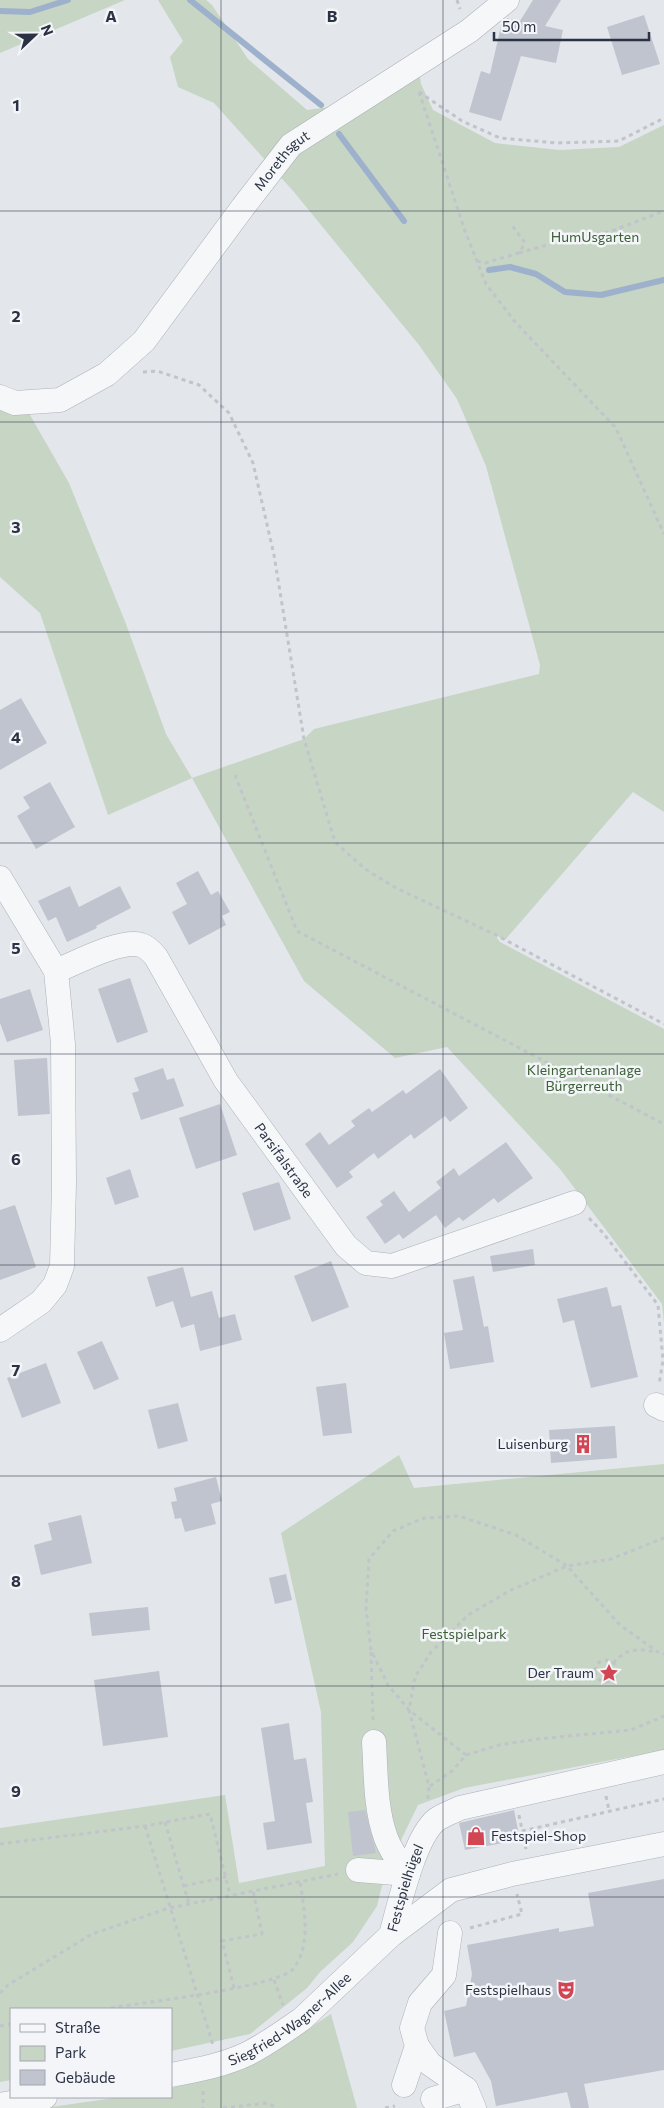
<svg xmlns="http://www.w3.org/2000/svg" width="664" height="2108" font-family="Commissioner,sans-serif">
  <style>
    .green { fill: #c7d5c4 }
    .lines { fill: none; stroke-linecap: round; stroke-linejoin: round }
    .stream { stroke: #9db1cc; stroke-width: 6 }
    .building { fill: #c0c4ce }
    .minor-casing { stroke: #acb0b9; stroke-width: 25 }
    .path { stroke: #c1c4ca; stroke-width: 3; stroke-dasharray: 4 4; stroke-linecap: butt }
    .minor { stroke: #f6f7f9; stroke-width: 24 }
    .grid { fill: none; stroke: #2a3244; stroke-width: 1; stroke-opacity: 0.55 }
    .labels { text-anchor: middle; stroke-width: 5; stroke-linejoin: round; paint-order: stroke }
    .street-label { font-size: 14px; fill: #2a3244; stroke: #f3f5f8 }
    .park-label { font-size: 14px; fill: #3d6037; stroke: #f3f5f8 }
    .poi-label { font-size: 14px; fill: #2a3244; stroke: #f3f5f8; text-anchor: end }
    .grid-label { font-size: 16px; text-anchor: middle; font-weight: bold; fill: #2a3244; stroke: #f3f5f8; stroke-width: 5; stroke-linejoin: round; paint-order: stroke }
  </style>
  <rect width="100%" height="100%" fill="#e3e6eb"/>
  <path class="green" d="M 0,0 L 125,0 L 0,53 Z
    M 158,0 L 206,0 L 212,5 L 248,59 L 307,110 L 338,106 L 393,65 L 419,70 L 421,84 L 433,110 L 495,143 L 559,150 L 619,147 L 664,125 L 664,812 L 633,792 L 505,940 L 495,935 L 500,942 L 664,1029 L 664,1323 L 662,1304 L 560,1169 L 447,1047 L 395,1058 L 304,981 L 192,778 L 108,815 L 40,613 L 0,577 L 0,385 L 20,393 L 30,415 L 69,483 L 126,624 L 166,734 L 192,778 L 304,739 L 314,729 L 539,674 L 540,665 L 486,466 L 457,399 L 419,345 L 294,192 L 214,103 L 178,87 L 170,57 L 183,41 Z
    M 399,1455 L 414,1488 L 664,1464 L 664,1750 L 464,1788 L 418,1805 L 385,1873 L 377,1906 L 353,1942 L 320,1972 L 307,1988 L 250,2034 L 171,2051 L 171,2009 L 11,2009 L 11,2080 L 0,2082 L 0,1828 L 225,1795 L 239,1883 L 325,1866 L 321,1712 L 281,1533 Z
    M 331,2014 L 357,2108 L 44,2108 L 121,2097 L 171,2097 L 171,2088 L 205,2080 L 277,2049 Z"/>
  <g class="lines">
    <path class="stream" d="M 190,0 L 321,105
      M 0,11 L 30,12 L 68,0
      M 339,134 L 404,221
      M 489,270 L 510,267 L 536,274 L 565,292 L 601,295 L 664,280"/>
  </g>
  <path class="building" d="M 533,0 L 561,0 L 545,26 L 563,30 L 556,63 L 521,56 L 501,121 L 469,112 L 481,71 L 490,74 L 502,22 L 506,18 L 520,21 Z
    M 644,15 L 660,64 L 622,75 L 607,27 Z
    M 21,698 L 47,743 L 0,770 L 0,710 Z
    M 50,782 L 75,827 L 36,849 L 17,816 L 30,808 L 23,797 Z
    M 198,871 L 211,895 L 218,891 L 230,912 L 222,916 L 226,925 L 189,945 L 172,912 L 187,904 L 176,883 Z
    M 70,886 L 79,907 L 120,886 L 131,908 L 96,926 L 97,928 L 67,942 L 56,917 L 48,921 L 38,901 Z
    M 130,978 L 148,1032 L 117,1043 L 98,989 Z
    M 30,989 L 43,1030 L 7,1042 L 0,1023 L 0,999 Z
    M 47,1058 L 50,1114 L 18,1116 L 14,1060 Z
    M 163,1068 L 167,1080 L 174,1078 L 184,1106 L 141,1120 L 132,1093 L 139,1091 L 134,1078 Z
    M 440,1069 L 468,1108 L 450,1122 L 445,1116 L 414,1139 L 411,1134 L 378,1159 L 374,1153 L 349,1172 L 353,1177 L 337,1188 L 305,1144 L 320,1132 L 329,1145 L 355,1126 L 351,1121 L 369,1108 L 372,1112 L 403,1090 L 406,1094 Z
    M 220,1104 L 237,1155 L 196,1169 L 179,1118 Z
    M 506,1142 L 533,1178 L 498,1203 L 494,1198 L 463,1221 L 459,1217 L 445,1228 L 436,1215 L 403,1239 L 399,1234 L 385,1244 L 366,1217 L 383,1205 L 380,1201 L 394,1191 L 409,1212 L 441,1188 L 436,1182 L 454,1168 L 459,1176 Z
    M 130,1169 L 139,1197 L 115,1205 L 106,1178 Z
    M 279,1182 L 291,1219 L 254,1231 L 242,1193 Z
    M 15,1205 L 36,1267 L 0,1280 L 0,1210 Z
    M 533,1249 L 535,1265 L 493,1272 L 490,1256 Z
    M 331,1261 L 349,1307 L 312,1322 L 294,1276 Z
    M 183,1267 L 191,1297 L 212,1291 L 219,1318 L 235,1314 L 242,1340 L 200,1351 L 194,1324 L 181,1328 L 173,1301 L 156,1307 L 147,1277 Z
    M 474,1276 L 484,1327 L 488,1326 L 494,1362 L 450,1369 L 444,1333 L 463,1330 L 453,1280 Z
    M 607,1287 L 612,1307 L 621,1305 L 638,1377 L 591,1388 L 574,1320 L 563,1323 L 557,1299 Z
    M 102,1341 L 119,1379 L 94,1390 L 77,1352 Z
    M 46,1363 L 61,1403 L 22,1418 L 7,1378 Z
    M 346,1383 L 352,1433 L 323,1436 L 316,1387 Z
    M 178,1403 L 188,1441 L 158,1449 L 148,1410 Z
    M 615,1426 L 617,1458 L 551,1463 L 549,1430 Z
    M 216,1477 L 222,1501 L 211,1504 L 216,1524 L 185,1532 L 181,1518 L 175,1519 L 171,1502 L 177,1501 L 174,1488 Z
    M 81,1515 L 92,1563 L 41,1575 L 34,1545 L 52,1540 L 48,1523 Z
    M 286,1574 L 292,1600 L 275,1604 L 269,1578 Z
    M 148,1607 L 150,1630 L 92,1636 L 89,1613 Z
    M 159,1671 L 168,1737 L 103,1746 L 94,1680 Z
    M 289,1723 L 294,1760 L 306,1758 L 313,1802 L 306,1803 L 312,1843 L 267,1850 L 263,1823 L 275,1821 L 261,1728 Z
    M 365,1810 L 376,1853 L 353,1856 L 348,1812 Z
    M 514,1810 L 520,1840 L 465,1850 L 459,1823 Z
    M 664,1879 L 664,2070 L 584,2084 L 589,2108 L 571,2108 L 567,2092 L 496,2106 L 491,2081 L 475,2052 L 454,2057 L 444,2011 L 466,2006 L 472,1974 L 467,1945 L 559,1928 L 559,1932 L 594,1926 L 588,1893 Z"/>
  <g class="lines">
    <g class="minor-casing">
      <g id="minor">
        <path id="s1" d="M 0,397 L 15,403 L 60,400 L 107,374 L 144,341 L 243,207 L 291,145 L 469,31 L 507,0"/>
        <path d="M 0,878 L 56,971 L 63,1044 L 64,1183 L 62,1266 L 55,1285 L 41,1302 L 0,1330"/>
        <path id="s2" d="M 56,971 C 76,963 120,939 141,945 C 147,947 152,952 156,957 L 226,1081 L 346,1246 L 366,1263 L 392,1266 L 574,1203"/>
        <path d="M 656,1405 L 664,1409"/>
        <path d="M 374,1742 C 376,1773 375,1809 386,1838 C 391,1852 400,1863 408,1874"/>
        <path d="M 358,1870 L 408,1874"/>
        <path id="s3" d="M 391,1935 C 399,1906 414,1838 436,1820 C 443,1815 452,1812 460,1808 L 664,1762"/>
        <path d="M 417,2046 L 430,2064 L 466,2089 L 474,2108"/>
        <path id="s4" d="M 171,2075 C 197,2070 225,2065 249,2053 C 268,2043 285,2031 302,2019 L 391,1935 L 451,1890 L 512,1874 L 664,1844"/>
        <path d="M 404,2085 L 417,2046 L 412,2028 L 420,2003 L 444,1975 L 450,1933"/>
        <path d="M 433,2099 L 466,2089"/>
        <path d="M 0,2105 L 45,2097"/>
      </g>
    </g>
    <path class="path" d="M 457,0 L 460,9
      M 419,92 L 465,231 L 486,284 L 516,323 L 616,428 L 664,534
      M 419,92 L 462,121 L 500,138 L 557,143 L 619,141 L 664,118
      M 519,253 L 557,242 L 609,232 L 664,211
      M 477,261 L 485,263 L 519,253 L 525,243 L 511,224
      M 143,372 L 157,371 L 199,385 L 229,413 L 253,463 L 274,555 L 304,739 L 335,842 L 365,869 L 396,888 L 494,934 L 664,1024
      M 235,775 L 297,931 L 664,1124
      M 589,1218 L 604,1234 L 658,1305 L 663,1360 L 659,1385
      M 371,1652 L 373,1721
      M595 1671a11 11 0 1 1 22 0a11 11 0 1 1-22 0Z
      M 613,1663 C 628,1647 637,1649 657,1652
      M 466,1755 L 409,1710 L 388,1685 L 371,1650 L 366,1608 L 369,1559 L 393,1531 L 424,1518 L 459,1516 L 516,1535 L 567,1566 L 620,1625 L 658,1652 L 664,1654
      M 430,1786 L 452,1771 L 466,1755 L 499,1745 L 538,1739 L 631,1730 L 664,1716
      M 606,1796 L 609,1810
      M 428,1799 L 429,1786 L 409,1710 L 415,1677 L 431,1652 L 468,1615 L 511,1590 L 567,1566 L 611,1559 L 664,1538
      M 519,1815 L 526,1849
      M 165,1822 L 189,1904
      M 145,1826 L 213,2045
      M 522,1831 L 664,1799
      M 0,1844 L 145,1826 L 210,1814 L 230,1895
      M 184,1886 L 226,1877
      M 470,1928 L 522,1914 L 517,1894
      M 274,1980 L 283,2005
      M 234,1988 L 222,1941 L 262,1934 L 253,1890
      M 0,1993 L 8,1985 L 92,1934 L 169,1908 L 338,1874
      M 103,2009 C 133,2004 278,1987 293,1969 C 312,1945 304,1909 300,1881
      M 0,2026 L 11,2024
      M 203,2091 L 203,2108
      M 223,2108 L 267,2103 L 277,2108
      M 385,2108 L 395,2106"/>
    <use href="#minor" class="minor"/>
  </g>
  <path class="grid" d="M 221,0 L 221,2108M 443,0 L 443,2108M 0,211 L 664,211M 0,422 L 664,422M 0,632 L 664,632M 0,843 L 664,843M 0,1054 L 664,1054M 0,1265 L 664,1265M 0,1476 L 664,1476M 0,1686 L 664,1686M 0,1897 L 664,1897"/>
  <defs>
    <g id="building-bare" transform="scale(1.5)"><path d="M-4-6H4V6H1V3H-1V6H-4ZM-2.5-4.3h1.7v1.8h-1.7ZM.8-4.3h1.7v1.8H.8ZM-2.5-1h1.7V.8h-1.7ZM.8-1h1.7V.8H.8Z" fill="#d24654" stroke="#f3f5f8" stroke-width="2.5" paint-order="stroke"/></g>
    <g id="sight-bare" transform="scale(1.5)"><path d="M0-6L1.8-2.2L6-1.7L2.9 1.2L3.7 5.4L0 3.3L-3.7 5.4L-2.9 1.2L-6-1.7L-1.8-2.2Z" fill="#d24654" stroke="#f3f5f8" stroke-width="2.5" paint-order="stroke"/></g>
    <g id="shop-bare" transform="scale(1.5)"><path d="M-5-2.5h2.3a2.7 3.5 0 0 1 5.4 0H5L5.5 6h-11ZM-1.5-2.5h3a1.5 2.3 0 0 0-3 0Z" fill="#d24654" stroke="#f3f5f8" stroke-width="2.5" paint-order="stroke"/></g>
    <g id="theatre-bare" transform="scale(1.5)"><path d="M-5-5.5Q0-4 5-5.5V0Q5 5 0 6Q-5 5-5 0ZM-3.3-2.5H-1v1.5H-3.3ZM1-2.5H3.3v1.5H1ZM-2.8 1Q0 5.5 2.8 1Z" fill="#d24654" stroke="#f3f5f8" stroke-width="2.5" paint-order="stroke"/></g>
  </defs>
  <g fill-rule="evenodd">
    <use href="#building-bare" x="583" y="1444"/>
    <use href="#sight-bare" x="609" y="1673"/>
    <use href="#shop-bare" x="476" y="1836"/>
    <use href="#theatre-bare" x="566" y="1990"/>
  </g>
  <g class="labels">
    <g class="street-label">
      <text dy="5" stroke="none"><textPath href="#s1" startOffset="392">Morethsgut</textPath></text>
      <text dy="5" stroke="none"><textPath href="#s2" startOffset="350">Parsifalstraße</textPath></text>
      <text dy="5" stroke="none"><textPath href="#s3" startOffset="49">Festspielhügel</textPath></text>
      <text dy="5" stroke="none"><textPath href="#s4" startOffset="134">Siegfried-Wagner-Allee</textPath></text>
    </g>
    <g class="park-label">
      <text x="595" y="242">HumUsgarten</text>
      <text x="584" y="1075">Kleingartenanlage<tspan x="584" dy="16">Bürgerreuth</tspan></text>
      <text x="464" y="1639">Festspielpark</text>
    </g>
    <g class="poi-label">
      <text x="568" y="1449">Luisenburg</text>
      <text x="594" y="1678">Der Traum</text>
      <text x="491" y="1841" text-anchor="start">Festspiel-Shop</text>
      <text x="551" y="1995">Festspielhaus</text>
    </g>
  </g>
  <g class="grid-label">
    <text x="111" y="22">A</text>
    <text x="332" y="22">B</text>
    <text x="16" y="111">1</text>
    <text x="16" y="322">2</text>
    <text x="16" y="533">3</text>
    <text x="16" y="743">4</text>
    <text x="16" y="954">5</text>
    <text x="16" y="1165">6</text>
    <text x="16" y="1376">7</text>
    <text x="16" y="1587">8</text>
    <text x="16" y="1797">9</text>
  </g>
  <rect x="10" y="2008" width="162" height="90" fill="#f3f5f8" stroke="#a3a7b0"/>
  <rect x="20" y="2024" width="25" height="8" fill="#f6f7f9" stroke="#a3a7b0"/>
  <text x="55" y="2033" font-size="15" fill="#2a3244">Straße</text>
  <rect x="20" y="2046" width="25" height="15" fill="#c7d5c4" stroke="#a3a7b0"/>
  <text x="55" y="2058" font-size="15" fill="#2a3244">Park</text>
  <rect x="20" y="2070" width="25" height="15" fill="#c0c4ce" stroke="#a3a7b0"/>
  <text x="55" y="2083" font-size="15" fill="#2a3244">Gebäude</text>
  <g transform="translate(35 35) rotate(68)" stroke="#f3f5f8" stroke-width="4" paint-order="stroke">
  <path d="M0-4L9 19L0 12L-9 19Z" fill="#2a3244"/>
  <text y="-8" font-size="14" font-weight="bold" text-anchor="middle" fill="#2a3244">N</text>
  </g>
  <path d="M494 32v8h155v-8" fill="none" stroke="#2a3244" stroke-width="2.5"/>
  <text x="502" y="32" font-size="15" fill="#2a3244" stroke="#f3f5f8" stroke-width="4" paint-order="stroke">50 m</text>
</svg>
